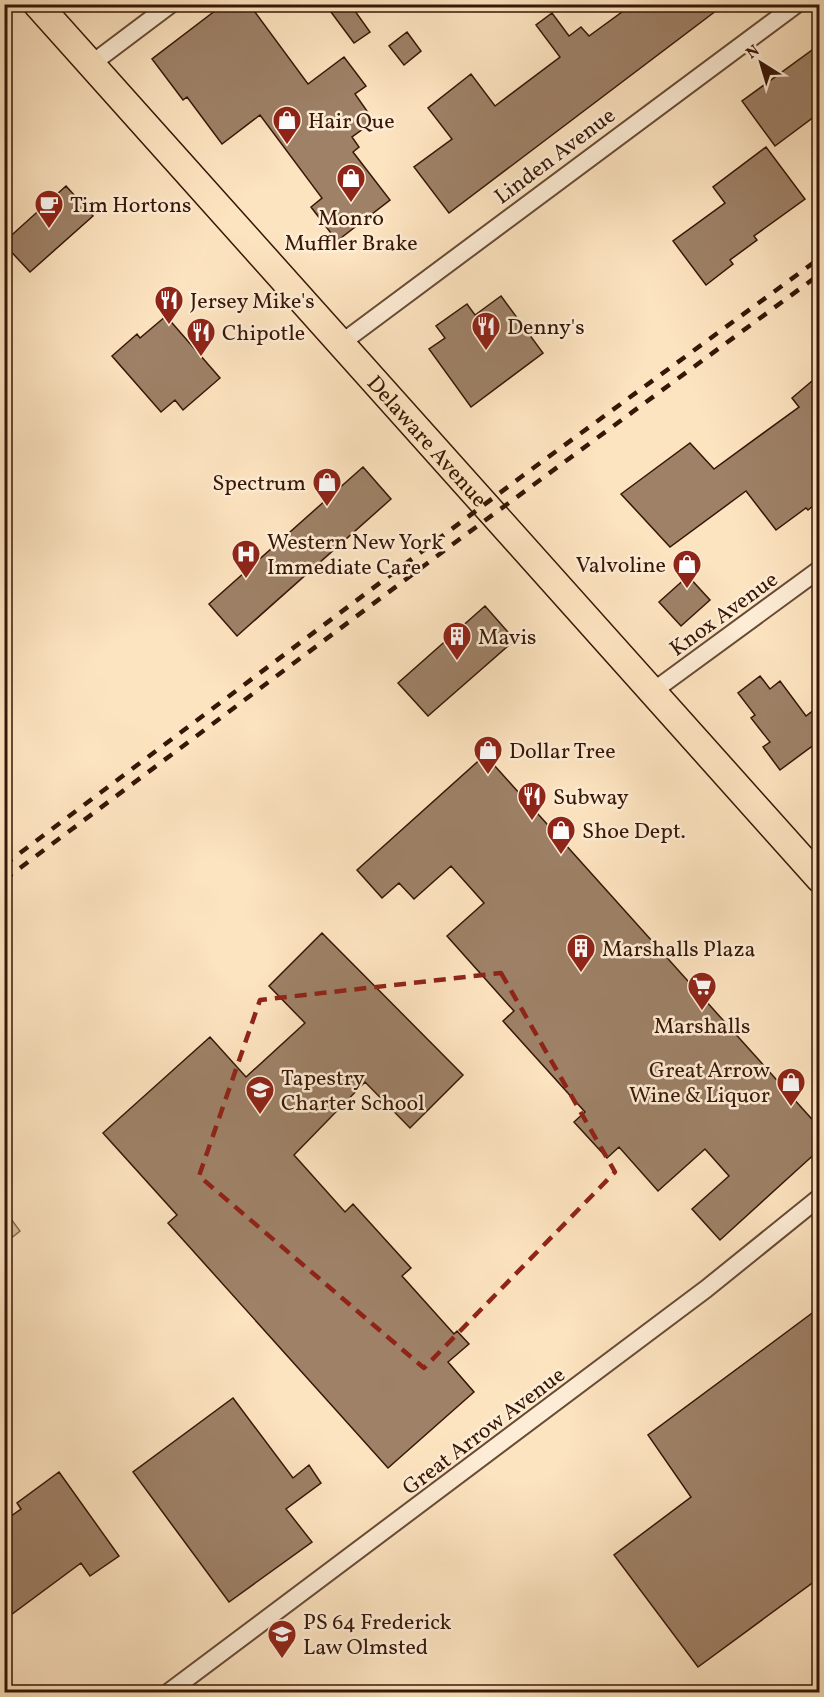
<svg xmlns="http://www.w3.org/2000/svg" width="824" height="1697" font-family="Vollkorn,serif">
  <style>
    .green { fill: #dbc1a0; stroke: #896c53; stroke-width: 1.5 }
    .building { fill: #9e8167; stroke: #371606; stroke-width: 1.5 }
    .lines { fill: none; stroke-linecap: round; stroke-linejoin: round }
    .street-casing { stroke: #684a34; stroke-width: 20 }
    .primary-casing { stroke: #371606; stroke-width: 30 }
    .street { stroke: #feedd6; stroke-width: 16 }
    .primary { stroke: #fde4c0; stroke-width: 27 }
    .rail { stroke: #371606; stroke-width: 4.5; stroke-dasharray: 10 10; stroke-linecap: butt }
    .marked { fill: none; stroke: #8f2418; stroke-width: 4.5; stroke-dasharray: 12 8; stroke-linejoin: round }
    .labels { text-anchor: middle; stroke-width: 5; stroke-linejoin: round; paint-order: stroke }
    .poi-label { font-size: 22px; fill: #371606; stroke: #feedd6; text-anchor: start }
    .street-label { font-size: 22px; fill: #371606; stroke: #feedd6 }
  </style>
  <rect width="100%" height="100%" fill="#fde4c0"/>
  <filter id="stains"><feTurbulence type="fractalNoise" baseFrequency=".00333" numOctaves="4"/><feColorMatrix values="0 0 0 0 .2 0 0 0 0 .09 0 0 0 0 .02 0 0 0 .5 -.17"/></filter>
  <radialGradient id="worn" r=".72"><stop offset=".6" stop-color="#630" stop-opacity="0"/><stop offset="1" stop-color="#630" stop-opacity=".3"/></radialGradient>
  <path class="green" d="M 5,1211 L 20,1231 L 5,1243 Z"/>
  <path class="building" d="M 224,4 L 249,4 L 308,84 L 344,57 L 366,86 L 355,94 L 374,121 L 352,137 L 359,147 L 353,152 L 390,200 L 337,241 L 311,207 L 322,198 L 260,115 L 222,144 L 187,97 L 183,100 L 152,59 Z
    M 325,4 L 350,4 L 370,32 L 354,43 Z
    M 633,4 L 725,4 L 449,213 L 414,167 L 452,139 L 428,108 L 471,74 L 495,106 L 560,57 L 536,25 L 552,13 L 569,36 L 581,27 L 589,36 Z
    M 407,32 L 421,51 L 404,65 L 389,46 Z
    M 819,45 L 819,113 L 775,146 L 742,101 Z
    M 766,147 L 805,199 L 754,236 L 757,240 L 730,260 L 733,264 L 706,285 L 673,241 L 725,203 L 713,187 Z
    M 66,186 L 93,216 L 30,272 L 4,244 L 4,242 Z
    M 501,296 L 543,353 L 471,407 L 429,349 L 445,338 L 436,326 L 467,304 L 475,315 Z
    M 166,316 L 220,378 L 183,410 L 175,400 L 161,412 L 112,356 L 137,334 L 140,338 Z
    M 819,375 L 819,501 L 808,510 L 806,508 L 776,530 L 746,491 L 670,547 L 621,494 L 690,443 L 714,469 L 799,407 L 792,398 Z
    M 363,467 L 391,499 L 237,636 L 209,604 Z
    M 688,576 L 710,600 L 681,626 L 659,602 Z
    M 485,606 L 515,640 L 428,716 L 398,683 Z
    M 760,676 L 770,689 L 780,681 L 806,716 L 819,706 L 819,741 L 780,770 L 763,747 L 770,742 L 751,718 L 755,715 L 738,693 Z
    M 485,755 L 819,1127 L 819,1150 L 720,1240 L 692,1209 L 729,1176 L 705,1149 L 658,1191 L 619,1147 L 607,1158 L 574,1122 L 585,1112 L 503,1021 L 514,1011 L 447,936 L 484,903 L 451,866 L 414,899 L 399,883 L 382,898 L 357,870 Z
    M 322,933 L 463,1075 L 410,1128 L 365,1082 L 294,1155 L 345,1212 L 353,1204 L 411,1268 L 402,1276 L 454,1334 L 457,1331 L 469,1344 L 448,1362 L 474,1392 L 388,1468 L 168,1223 L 177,1215 L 103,1133 L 210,1037 L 246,1077 L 305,1023 L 269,986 Z
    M 819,1308 L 819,1578 L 698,1667 L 614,1555 L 691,1497 L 648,1435 Z
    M 233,1398 L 293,1478 L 309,1465 L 321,1483 L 286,1509 L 312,1542 L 229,1602 L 133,1472 Z
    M 59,1472 L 119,1556 L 90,1576 L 81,1563 L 4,1620 L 4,1521 L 21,1509 L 17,1503 Z"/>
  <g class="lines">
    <g class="street-casing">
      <path id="street" d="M 90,65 L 171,4
        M 340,344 L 797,4
        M 652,692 L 820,569
        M 169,1692 L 706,1289 L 820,1197"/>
    </g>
    <g class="primary-casing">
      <g id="primary">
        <path id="s1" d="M 37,4 L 820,879"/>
      </g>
    </g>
    <use href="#street" class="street"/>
    <use href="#primary" class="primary"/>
    <path class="rail" d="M 4,865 L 521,477 L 820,258
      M 4,880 L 453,544 L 820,274"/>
  </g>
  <path class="marked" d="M 501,973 L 615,1172 L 424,1368 L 199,1176 L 260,1000 Z"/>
  <defs>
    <g id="shop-pin" transform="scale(1.5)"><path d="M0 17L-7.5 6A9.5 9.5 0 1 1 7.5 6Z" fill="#8f2418" stroke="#feedd6"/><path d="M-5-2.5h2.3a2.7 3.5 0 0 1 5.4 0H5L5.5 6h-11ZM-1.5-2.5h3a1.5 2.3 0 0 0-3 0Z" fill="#fff"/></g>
    <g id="cafe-pin" transform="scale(1.5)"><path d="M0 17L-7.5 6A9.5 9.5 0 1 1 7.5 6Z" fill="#8f2418" stroke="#feedd6"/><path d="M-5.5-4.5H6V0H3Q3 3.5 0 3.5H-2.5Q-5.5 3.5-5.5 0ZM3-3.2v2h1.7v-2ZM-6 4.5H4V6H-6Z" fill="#fff"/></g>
    <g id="restaurant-pin" transform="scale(1.5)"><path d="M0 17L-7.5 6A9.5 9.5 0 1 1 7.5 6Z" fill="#8f2418" stroke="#feedd6"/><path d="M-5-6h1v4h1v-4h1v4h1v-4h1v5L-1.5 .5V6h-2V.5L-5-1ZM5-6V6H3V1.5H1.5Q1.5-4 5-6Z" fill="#fff"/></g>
    <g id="hospital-pin" transform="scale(1.5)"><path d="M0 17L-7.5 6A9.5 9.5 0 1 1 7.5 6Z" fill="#8f2418" stroke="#feedd6"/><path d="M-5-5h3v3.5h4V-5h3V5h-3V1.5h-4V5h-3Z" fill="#fff"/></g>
    <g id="building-pin" transform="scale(1.5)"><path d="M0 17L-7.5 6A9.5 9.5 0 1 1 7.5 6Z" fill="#8f2418" stroke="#feedd6"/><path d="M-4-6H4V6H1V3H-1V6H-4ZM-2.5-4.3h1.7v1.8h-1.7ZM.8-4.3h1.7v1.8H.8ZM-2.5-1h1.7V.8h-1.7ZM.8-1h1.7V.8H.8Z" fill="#fff"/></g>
    <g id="supermarket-pin" transform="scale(1.5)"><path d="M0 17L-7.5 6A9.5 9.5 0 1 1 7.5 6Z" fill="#8f2418" stroke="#feedd6"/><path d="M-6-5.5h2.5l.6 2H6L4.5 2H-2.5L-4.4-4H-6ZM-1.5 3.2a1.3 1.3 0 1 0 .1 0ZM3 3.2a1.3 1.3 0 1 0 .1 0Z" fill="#fff"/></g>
    <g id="school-pin" transform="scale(1.5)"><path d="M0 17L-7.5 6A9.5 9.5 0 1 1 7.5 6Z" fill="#8f2418" stroke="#feedd6"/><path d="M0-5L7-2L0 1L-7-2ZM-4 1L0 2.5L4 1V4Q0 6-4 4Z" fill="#fff"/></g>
  </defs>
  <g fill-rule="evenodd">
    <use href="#shop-pin" x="287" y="120"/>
    <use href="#shop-pin" x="351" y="178"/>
    <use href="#cafe-pin" x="49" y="204"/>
    <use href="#restaurant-pin" x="169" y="300"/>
    <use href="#restaurant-pin" x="486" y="326"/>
    <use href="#restaurant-pin" x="201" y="332"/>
    <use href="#shop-pin" x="327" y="482"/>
    <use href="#hospital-pin" x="246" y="554"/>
    <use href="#shop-pin" x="687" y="564"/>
    <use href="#building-pin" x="457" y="636"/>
    <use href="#shop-pin" x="488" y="750"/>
    <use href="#restaurant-pin" x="532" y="796"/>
    <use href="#shop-pin" x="561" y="830"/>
    <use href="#building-pin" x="581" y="948"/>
    <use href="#supermarket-pin" x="702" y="986"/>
    <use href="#shop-pin" x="791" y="1082"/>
    <use href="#school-pin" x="260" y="1090"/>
    <use href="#school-pin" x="282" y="1634"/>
  </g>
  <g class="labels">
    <g class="poi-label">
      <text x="308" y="128">Hair Que</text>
      <text x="70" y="212">Tim Hortons</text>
      <text x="351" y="225" text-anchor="middle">Monro<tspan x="351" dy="25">Muffler Brake</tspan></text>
      <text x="190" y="308">Jersey Mike's</text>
      <text x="507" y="334">Denny's</text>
      <text x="222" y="340">Chipotle</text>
      <text x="306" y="490" text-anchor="end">Spectrum</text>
      <text x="267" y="549">Western New York<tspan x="267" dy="25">Immediate Care</tspan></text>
      <text x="666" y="572" text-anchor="end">Valvoline</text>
      <text x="478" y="644">Mavis</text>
      <text x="509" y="758">Dollar Tree</text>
      <text x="553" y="804">Subway</text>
      <text x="582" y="838">Shoe Dept.</text>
      <text x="602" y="956">Marshalls Plaza</text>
      <text x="702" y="1033" text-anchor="middle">Marshalls</text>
      <text x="770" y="1077" text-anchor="end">Great Arrow<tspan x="770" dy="25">Wine &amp; Liquor</tspan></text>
      <text x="281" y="1085">Tapestry<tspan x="281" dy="25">Charter School</tspan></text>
      <text x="303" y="1629">PS 64 Frederick<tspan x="303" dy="25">Law Olmsted</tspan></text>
    </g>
    <g class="street-label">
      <text transform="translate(554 155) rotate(-37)" y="8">Linden Avenue</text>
      <text dy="8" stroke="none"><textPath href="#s1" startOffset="586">Delaware Avenue</textPath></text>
      <text transform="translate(723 613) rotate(-36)" y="8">Knox Avenue</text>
      <text transform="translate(483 1430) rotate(-37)" y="8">Great Arrow Avenue</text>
    </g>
  </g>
  <rect width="824" height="1697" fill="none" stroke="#fde4c0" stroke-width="24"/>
  <rect x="6" y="6" width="812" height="1685" fill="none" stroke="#371606" stroke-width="3"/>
  <rect x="12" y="12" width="800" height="1673" fill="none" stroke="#371606" stroke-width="1.5"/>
  <g transform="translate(761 63) rotate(323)" stroke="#feedd6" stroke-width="4.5" paint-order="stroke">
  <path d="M0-4.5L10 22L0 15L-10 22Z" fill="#371606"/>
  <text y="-9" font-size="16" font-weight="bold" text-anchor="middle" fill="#371606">N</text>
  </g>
  <rect width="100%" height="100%" filter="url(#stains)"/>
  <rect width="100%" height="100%" fill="url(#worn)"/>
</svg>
